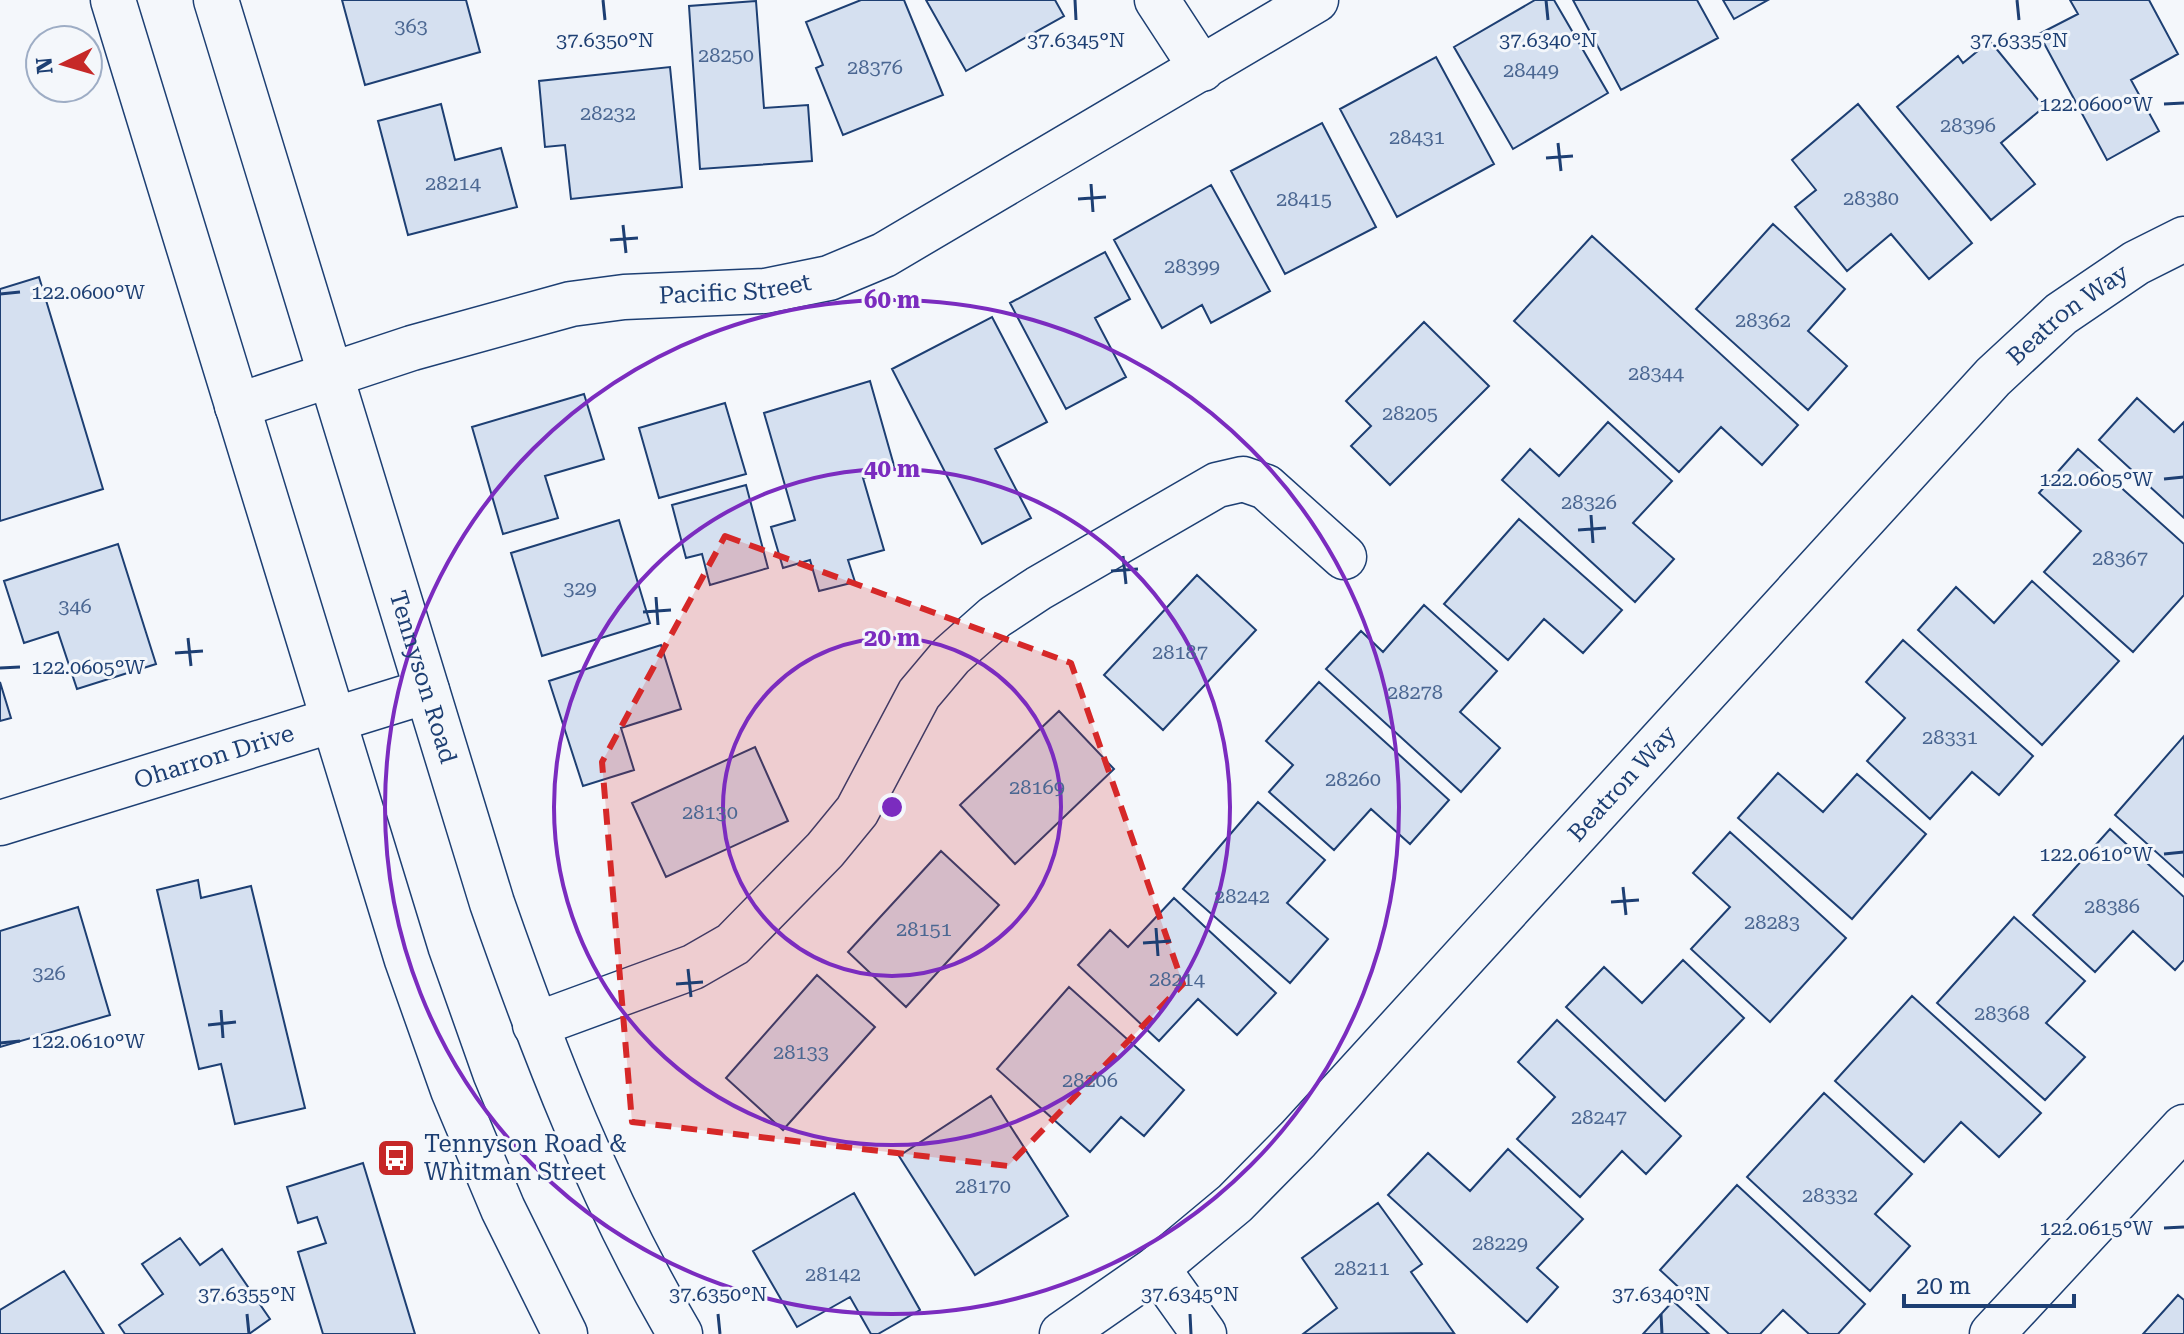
<svg xmlns="http://www.w3.org/2000/svg" width="2184" height="1334" font-family="'Roboto Serif',serif">
  <style>
    .building { fill: #d5e0f0; stroke: #1d3f73; stroke-width: 2 }
    .lines { fill: none; stroke-linecap: round; stroke-linejoin: round }
    .street-casing { stroke: #1d3f73; stroke-width: 47 }
    .secondary-casing { stroke: #1d3f73; stroke-width: 47 }
    .street { stroke: #f4f7fb; stroke-width: 44 }
    .secondary { stroke: #f4f7fb; stroke-width: 44 }
    .marked { fill: #d62828; fill-opacity: 0.2; stroke: #d62828; stroke-width: 6; stroke-dasharray: 16 10; stroke-linejoin: round }
    .ticks { fill: none; stroke: #1d3f73; stroke-width: 3 }
    .ring { fill: none; stroke: #7b2cbf; stroke-width: 4 }
    .labels { text-anchor: middle; stroke-width: 6; stroke-linejoin: round; paint-order: stroke }
    .number-label { font-size: 20px; fill: #4b6792 }
    .street-label { font-size: 24px; fill: #1d3f73; stroke: #f4f7fb }
    .poi-label { font-size: 24px; fill: #1d3f73; stroke: #f4f7fb; text-anchor: start }
    .ticks-label { font-size: 20px; text-anchor: middle; fill: #1d3f73; stroke: #f4f7fb; stroke-width: 6; stroke-linejoin: round; paint-order: stroke }
    .centre { fill: #7b2cbf; stroke: #f4f7fb; stroke-width: 4 }
    .ring-label { font-size: 24px; text-anchor: middle; font-weight: bold; fill: #7b2cbf; stroke: #f4f7fb; stroke-width: 6; stroke-linejoin: round; paint-order: stroke }
  </style>
  <rect width="100%" height="100%" fill="#f4f7fb"/>
  <path class="building" d="M 342,0 L 466,0 L 480,52 L 365,85 Z
    M 861,0 L 904,0 L 943,95 L 843,135 L 816,68 L 823,65 L 806,22 Z
    M 926,0 L 1055,0 L 1064,16 L 966,71 Z
    M 1535,0 L 1554,0 L 1608,93 L 1513,149 L 1454,47 Z
    M 1573,0 L 1697,0 L 1718,38 L 1621,90 Z
    M 1723,0 L 1768,0 L 1734,19 Z
    M 2070,0 L 2149,0 L 2178,54 L 2131,80 L 2159,131 L 2107,160 L 2039,34 L 2078,14 Z
    M 756,1 L 764,108 L 808,105 L 812,161 L 700,169 L 689,6 Z
    M 1990,41 L 2044,107 L 2001,143 L 2035,184 L 1991,220 L 1897,107 L 1958,56 L 1963,63 Z
    M 1436,57 L 1494,164 L 1397,217 L 1340,109 Z
    M 670,67 L 682,187 L 571,199 L 565,145 L 545,147 L 539,81 Z
    M 441,104 L 455,160 L 501,148 L 517,207 L 408,235 L 378,121 Z
    M 1858,104 L 1972,243 L 1929,279 L 1891,234 L 1847,271 L 1795,207 L 1816,190 L 1792,160 Z
    M 1322,123 L 1376,227 L 1285,274 L 1231,171 Z
    M 1211,185 L 1270,291 L 1211,323 L 1202,305 L 1162,328 L 1114,240 Z
    M 1773,224 L 1845,289 L 1808,331 L 1847,366 L 1808,410 L 1696,309 Z
    M 1592,236 L 1798,425 L 1762,465 L 1721,427 L 1679,472 L 1514,321 Z
    M 1105,252 L 1130,299 L 1095,318 L 1126,377 L 1066,409 L 1010,303 Z
    M 39,277 L 103,489 L 0,521 L 0,289 Z
    M 992,317 L 1047,422 L 995,449 L 1031,518 L 982,544 L 892,369 Z
    M 1424,322 L 1489,386 L 1390,485 L 1351,446 L 1371,426 L 1346,401 Z
    M 870,381 L 895,469 L 863,478 L 884,550 L 848,560 L 855,582 L 819,591 L 810,560 L 783,568 L 771,527 L 795,520 L 764,413 Z
    M 584,394 L 604,459 L 545,476 L 558,518 L 503,534 L 472,427 Z
    M 2137,398 L 2174,432 L 2184,422 L 2184,518 L 2099,440 Z
    M 725,403 L 746,474 L 659,498 L 639,428 Z
    M 1608,422 L 1672,481 L 1633,523 L 1674,559 L 1635,602 L 1502,480 L 1530,449 L 1559,476 Z
    M 2078,449 L 2184,544 L 2184,595 L 2133,652 L 2044,572 L 2081,531 L 2039,493 Z
    M 746,485 L 768,568 L 710,585 L 702,554 L 686,558 L 672,505 Z
    M 1519,519 L 1622,610 L 1583,653 L 1544,619 L 1508,660 L 1444,604 Z
    M 619,520 L 650,623 L 542,656 L 511,553 Z
    M 118,544 L 156,664 L 77,689 L 58,632 L 24,643 L 4,581 Z
    M 1197,575 L 1256,630 L 1163,730 L 1104,675 Z
    M 2032,581 L 2119,661 L 2042,745 L 1918,630 L 1956,587 L 1994,623 Z
    M 1424,605 L 1497,671 L 1460,712 L 1500,748 L 1461,792 L 1326,669 L 1361,631 L 1383,652 Z
    M 1903,640 L 2033,756 L 1999,795 L 1972,772 L 1930,819 L 1867,761 L 1905,718 L 1866,682 Z
    M 661,645 L 681,709 L 621,728 L 634,770 L 583,786 L 549,681 Z
    M 0,682 L 11,718 L 0,721 Z
    M 1319,682 L 1449,800 L 1410,844 L 1371,809 L 1334,850 L 1269,792 L 1293,765 L 1266,741 Z
    M 1059,711 L 1114,769 L 1015,864 L 960,805 Z
    M 2184,736 L 2184,877 L 2115,815 Z
    M 755,747 L 788,821 L 666,877 L 632,803 Z
    M 1778,773 L 1823,812 L 1857,774 L 1926,834 L 1852,919 L 1738,818 Z
    M 1258,802 L 1325,860 L 1287,903 L 1328,939 L 1290,983 L 1183,889 Z
    M 2110,829 L 2184,897 L 2184,960 L 2175,970 L 2133,931 L 2095,972 L 2033,915 Z
    M 1730,832 L 1846,938 L 1770,1022 L 1691,949 L 1730,907 L 1693,873 Z
    M 941,851 L 999,905 L 906,1007 L 848,952 Z
    M 198,880 L 201,898 L 251,886 L 305,1108 L 235,1124 L 221,1064 L 199,1069 L 157,890 Z
    M 1174,898 L 1276,993 L 1237,1035 L 1198,999 L 1159,1041 L 1078,965 L 1110,930 L 1128,947 Z
    M 78,907 L 110,1015 L 0,1047 L 0,931 Z
    M 2014,917 L 2085,981 L 2046,1023 L 2085,1057 L 2045,1100 L 1937,1003 Z
    M 1683,960 L 1744,1018 L 1665,1101 L 1566,1007 L 1604,967 L 1642,1003 Z
    M 817,975 L 875,1027 L 783,1130 L 726,1078 Z
    M 1069,987 L 1184,1090 L 1144,1136 L 1121,1117 L 1090,1152 L 997,1069 Z
    M 1912,996 L 2041,1113 L 1999,1157 L 1961,1122 L 1924,1162 L 1835,1081 Z
    M 1557,1020 L 1681,1136 L 1646,1174 L 1622,1151 L 1580,1197 L 1517,1139 L 1555,1097 L 1518,1062 Z
    M 1824,1093 L 1912,1174 L 1875,1214 L 1910,1246 L 1870,1291 L 1747,1177 Z
    M 991,1096 L 1068,1216 L 975,1275 L 899,1156 Z
    M 1508,1149 L 1583,1219 L 1537,1268 L 1558,1287 L 1527,1322 L 1388,1195 L 1428,1153 L 1470,1191 Z
    M 363,1163 L 415,1334 L 323,1334 L 298,1252 L 326,1243 L 317,1217 L 298,1223 L 287,1187 Z
    M 1737,1185 L 1865,1304 L 1838,1334 L 1809,1334 L 1783,1310 L 1760,1334 L 1729,1334 L 1660,1270 Z
    M 854,1193 L 920,1310 L 878,1334 L 871,1334 L 850,1297 L 797,1327 L 753,1251 Z
    M 1378,1203 L 1422,1264 L 1411,1272 L 1454,1333 L 1303,1334 L 1337,1308 L 1302,1258 Z
    M 180,1238 L 200,1265 L 222,1249 L 270,1319 L 249,1334 L 125,1334 L 119,1325 L 163,1294 L 142,1264 Z
    M 64,1271 L 104,1334 L 0,1334 L 0,1310 Z
    M 2178,1295 L 2184,1300 L 2184,1334 L 2143,1334 Z
    M 1673,1301 L 1709,1334 L 1643,1334 Z"/>
  <g class="lines">
    <g class="street-casing">
      <g id="street">
        <path d="M 1157,0 L 1202,69"/>
        <path id="s1" d="M 237,406 L 412,348 L 571,304 L 624,297 L 765,291 L 829,278 L 884,255 L 1316,0"/>
        <path id="s2" d="M 0,823 L 427,691"/>
        <path d="M 535,1025 L 693,967 L 733,944 L 825,850 L 857,811 L 919,694 L 951,656 L 995,617 L 1039,588 L 1217,485 L 1243,479 L 1266,487 L 1344,557"/>
        <path d="M 1157,1268 L 1204,1334"/>
        <path id="s3" d="M 1062,1334 L 1157,1268 L 1235,1203 L 1298,1139 L 1993,377 L 2061,314 L 2136,263 L 2184,239"/>
        <path d="M 1992,1334 L 2184,1127"/>
      </g>
    </g>
    <g class="secondary-casing">
      <g id="secondary">
        <path d="M 113,0 L 407,960 L 453,1090 L 503,1209 L 565,1334"/>
        <path id="s4" d="M 216,0 L 492,903 C 544,1052 600,1198 680,1334"/>
      </g>
    </g>
    <use href="#street" class="street"/>
    <use href="#secondary" class="secondary"/>
  </g>
  <path class="marked" d="M 725,536 L 1071,663 L 1183,984 L 1008,1166 L 632,1122 L 602,762 Z"/>
  <path class="ticks" d="M 603,0 L 605,20M 1075,0 L 1076,20M 1546,0 L 1548,20M 2017,0 L 2019,20M 2164,104 L 2184,103M 1558,143 L 1561,171M 1546,158 L 1573,156M 1091,184 L 1093,212M 1078,199 L 1106,197M 623,225 L 626,253M 610,240 L 638,238M 0,294 L 20,292M 2164,479 L 2184,477M 1591,515 L 1593,543M 1578,530 L 1606,528M 1123,556 L 1126,584M 1111,571 L 1138,569M 656,597 L 658,625M 643,612 L 671,610M 188,638 L 191,666M 175,653 L 203,651M 0,668 L 20,667M 2164,854 L 2184,852M 1623,887 L 1626,915M 1611,902 L 1639,900M 1156,928 L 1158,956M 1143,943 L 1171,941M 688,969 L 691,997M 676,984 L 703,982M 221,1010 L 223,1038M 208,1025 L 236,1022M 0,1043 L 20,1041M 2164,1228 L 2184,1227M 247,1314 L 249,1334M 718,1314 L 720,1334M 1190,1314 L 1191,1334M 1661,1314 L 1662,1334"/>
  <g class="ring">
    <circle cx="892" cy="807" r="169"/>
    <circle cx="892" cy="807" r="338"/>
    <circle cx="892" cy="807" r="507"/>
  </g>
  <defs>
    <g id="bus-square" transform="scale(2)"><rect x="-9" y="-9" width="18" height="18" rx="4" fill="#c62828" stroke="#f4f7fb"/><path d="M-5-6H5V4H4V6H2V4H-2V6H-4V4H-5ZM-3.5-4V0h7V-4ZM-3.5 1.2v1.5H-2V1.2ZM2 1.2v1.5H3.5V1.2Z" fill="#fff"/></g>
  </defs>
  <g fill-rule="evenodd">
    <use href="#bus-square" x="396" y="1158"/>
  </g>
  <g class="labels">
    <g class="number-label">
      <text x="411" y="33">363</text>
      <text x="726" y="62">28250</text>
      <text x="875" y="74">28376</text>
      <text x="1531" y="77">28449</text>
      <text x="608" y="120">28232</text>
      <text x="1968" y="132">28396</text>
      <text x="1417" y="144">28431</text>
      <text x="453" y="190">28214</text>
      <text x="1871" y="205">28380</text>
      <text x="1304" y="206">28415</text>
      <text x="1192" y="273">28399</text>
      <text x="1763" y="327">28362</text>
      <text x="1656" y="380">28344</text>
      <text x="1410" y="420">28205</text>
      <text x="1589" y="509">28326</text>
      <text x="2120" y="565">28367</text>
      <text x="580" y="595">329</text>
      <text x="75" y="613">346</text>
      <text x="1180" y="659">28187</text>
      <text x="1415" y="699">28278</text>
      <text x="1950" y="744">28331</text>
      <text x="1353" y="786">28260</text>
      <text x="1037" y="794">28169</text>
      <text x="710" y="819">28130</text>
      <text x="1242" y="903">28242</text>
      <text x="2112" y="913">28386</text>
      <text x="1772" y="929">28283</text>
      <text x="924" y="936">28151</text>
      <text x="49" y="980">326</text>
      <text x="1177" y="986">28214</text>
      <text x="2002" y="1020">28368</text>
      <text x="801" y="1059">28133</text>
      <text x="1090" y="1087">28206</text>
      <text x="1599" y="1124">28247</text>
      <text x="983" y="1193">28170</text>
      <text x="1830" y="1202">28332</text>
      <text x="1500" y="1250">28229</text>
      <text x="1362" y="1275">28211</text>
      <text x="833" y="1281">28142</text>
    </g>
    <g class="street-label">
      <text dy="8" stroke="none"><textPath href="#s1" startOffset="514">Pacific Street</textPath></text>
      <text dy="8" stroke="none"><textPath href="#s3" startOffset="1436">Beatron Way</textPath></text>
      <text dy="8" stroke="none"><textPath href="#s4" startOffset="708">Tennyson Road</textPath></text>
      <text dy="8" stroke="none"><textPath href="#s2" startOffset="224">Oharron Drive</textPath></text>
      <text dy="8" stroke="none"><textPath href="#s3" startOffset="788">Beatron Way</textPath></text>
    </g>
    <g class="poi-label">
      <text x="424" y="1152">Tennyson Road &amp;<tspan x="424" dy="28">Whitman Street</tspan></text>
    </g>
  </g>
  <g class="ticks-label">
    <text x="605" y="47">37.6350°N</text>
    <text x="1076" y="47">37.6345°N</text>
    <text x="1548" y="47">37.6340°N</text>
    <text x="2019" y="47">37.6335°N</text>
    <text x="2096" y="111">122.0600°W</text>
    <text x="88" y="299">122.0600°W</text>
    <text x="2096" y="486">122.0605°W</text>
    <text x="88" y="674">122.0605°W</text>
    <text x="2096" y="861">122.0610°W</text>
    <text x="88" y="1048">122.0610°W</text>
    <text x="2096" y="1235">122.0615°W</text>
    <text x="247" y="1301">37.6355°N</text>
    <text x="718" y="1301">37.6350°N</text>
    <text x="1190" y="1301">37.6345°N</text>
    <text x="1661" y="1301">37.6340°N</text>
  </g>
  <circle cx="892" cy="807" r="12" class="centre"/>
  <g class="ring-label">
    <text x="892" y="308">60 m</text>
    <text x="892" y="477">40 m</text>
    <text x="892" y="646">20 m</text>
  </g>
  <g transform="translate(64 64) rotate(265)"><circle r="38" fill="#f4f7fb" stroke="#9eadc5" stroke-width="2"/>
  <path d="M0-6L14 30L0 20L-14 30Z" fill="#c62828"/>
  <text y="-12" font-size="22" font-weight="bold" text-anchor="middle" fill="#1d3f73">N</text>
  </g>
  <path d="M1904 1294v12h170v-12" fill="none" stroke="#1d3f73" stroke-width="4"/>
  <text x="1916" y="1294" font-size="24" fill="#1d3f73" stroke="#f4f7fb" stroke-width="6" paint-order="stroke">20 m</text>
</svg>
